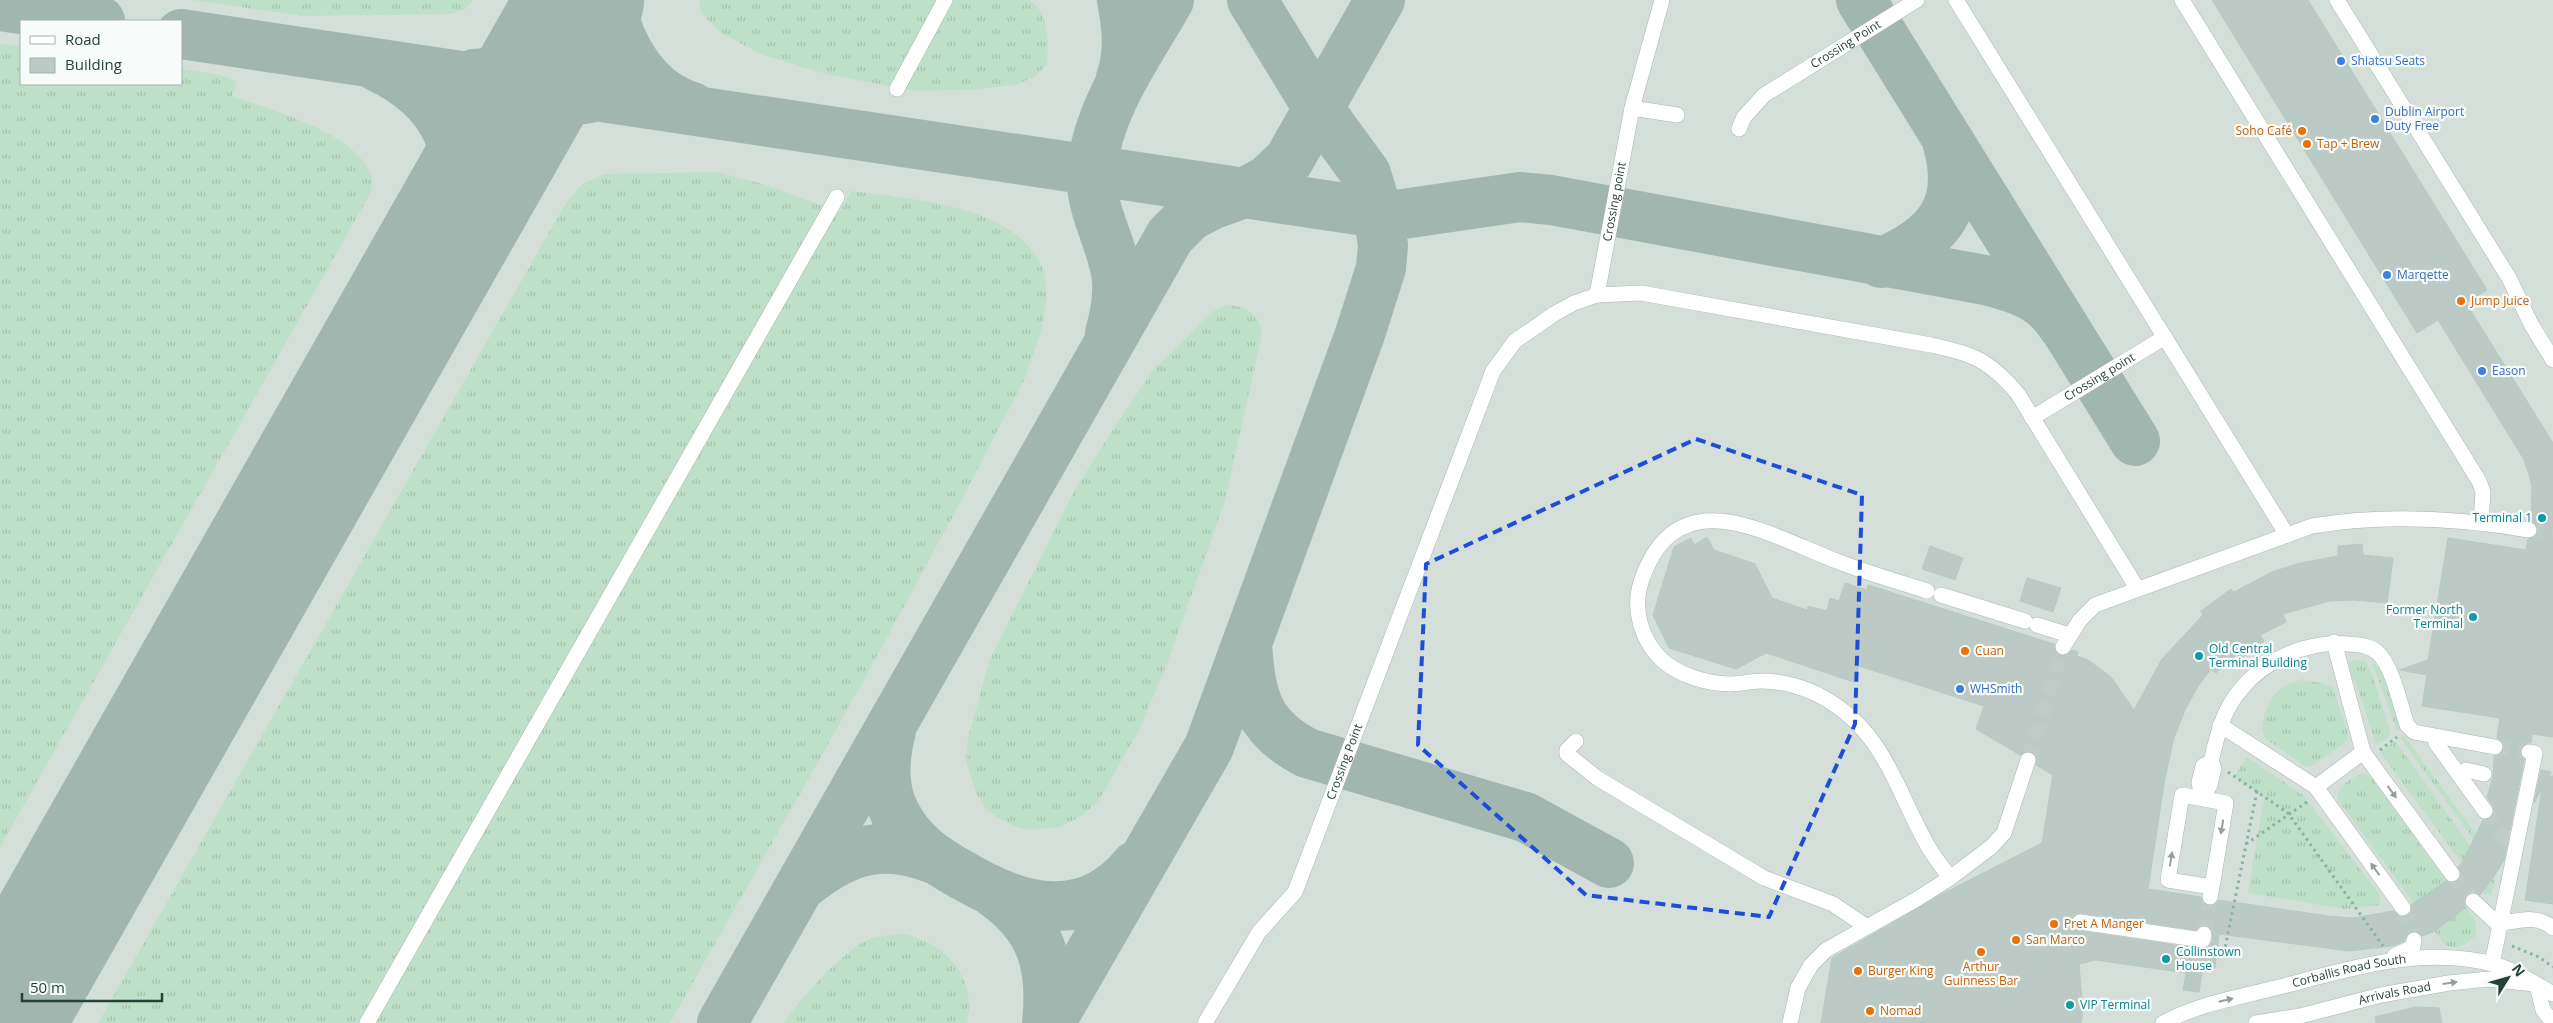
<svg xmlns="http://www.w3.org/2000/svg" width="2553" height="1023" font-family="'Open Sans',sans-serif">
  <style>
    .built { fill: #d4dfda; fill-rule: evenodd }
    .grass { fill: url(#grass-tufts) }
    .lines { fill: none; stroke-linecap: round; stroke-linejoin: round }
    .taxiway { stroke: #a2b6b0; stroke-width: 50 }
    .runway { stroke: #a2b6b0; stroke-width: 126 }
    .building { fill: #bbcac4; stroke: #b8c9c2; fill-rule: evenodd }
    .minor-tunnel { stroke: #bfccc8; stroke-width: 15; stroke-dasharray: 15 8; stroke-linecap: butt }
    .minor-casing { stroke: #a8b8b2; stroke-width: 16 }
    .path { stroke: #86b3a5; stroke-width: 3; stroke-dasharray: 2.5 4; stroke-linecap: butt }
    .minor { stroke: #fff; stroke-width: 15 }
    .oneway { fill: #92a09c }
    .marked { fill: none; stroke: #1d4ed8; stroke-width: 4; stroke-dasharray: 10 6; stroke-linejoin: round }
    .shop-dot { fill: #3f7fe0; stroke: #f7fbf9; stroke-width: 2 }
    .food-dot { fill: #e8710a; stroke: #f7fbf9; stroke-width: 2 }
    .culture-dot { fill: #0f9aa8; stroke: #f7fbf9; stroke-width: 2 }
    .labels { text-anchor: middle; stroke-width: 4.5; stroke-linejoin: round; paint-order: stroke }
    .street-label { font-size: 12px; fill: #24423a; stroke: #f7fbf9 }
    .shop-label { font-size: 12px; fill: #366cbe; stroke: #f7fbf9; text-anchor: start }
    .food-label { font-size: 12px; fill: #c56008; stroke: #f7fbf9; text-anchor: start }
    .culture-label { font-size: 12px; fill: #0d838f; stroke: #f7fbf9; text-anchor: start }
  </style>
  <defs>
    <pattern id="grass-tufts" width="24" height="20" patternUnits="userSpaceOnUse" patternTransform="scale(1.25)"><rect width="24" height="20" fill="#bfe0c8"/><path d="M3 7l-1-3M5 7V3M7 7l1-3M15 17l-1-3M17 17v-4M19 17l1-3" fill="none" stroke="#a4c1ad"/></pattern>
  </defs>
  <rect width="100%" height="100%" fill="#e6efeb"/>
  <path class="built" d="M 0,0 L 2553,0 L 2553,1023 L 0,1023 ZM 21,21 L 181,21 L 181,84 L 21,84 Z"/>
  <path class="grass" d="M 192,0 L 473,0 L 465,9 L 451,14 L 303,16 Z
    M 699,0 L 1030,0 C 1050,15 1048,41 1047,64 L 1036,76 L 1018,84 L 981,89 L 916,91 L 830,75 L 763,55 L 719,32 L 701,12 Z
    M 0,43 L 21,46 L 21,84 L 181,84 L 181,69 L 216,74 L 237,81 L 232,96 C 271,110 360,133 372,178 C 373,183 371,189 370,194 L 0,847 Z
    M 716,172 L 763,184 L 840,212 L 851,191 C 908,199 1002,203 1037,257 C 1058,290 1039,340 1026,375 C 1019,393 1008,410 999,427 C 977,472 953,516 929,560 C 846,716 757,869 670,1023 L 98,1023 L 564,206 L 582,184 L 605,174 Z
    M 1224,305 C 1244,305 1260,313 1262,334 L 1225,501 L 1168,661 L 1140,728 L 1099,800 L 1083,815 L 1060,827 L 1030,830 L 1014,826 L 998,818 L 985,807 L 976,793 L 966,761 L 968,737 L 990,659 L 1074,491 L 1119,420 L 1153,370 L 1214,311 Z
    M 2353,660 L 2365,661 L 2373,676 L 2391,735 L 2376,745 L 2356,683 L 2346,668 L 2347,664 Z
    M 2372,662 L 2382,670 L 2401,728 L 2397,731 Z
    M 2301,680 L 2322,683 L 2333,688 L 2348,733 L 2347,739 L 2343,744 L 2310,767 L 2305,766 L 2266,739 L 2262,731 C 2264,705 2274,686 2301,680 Z
    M 2404,735 L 2497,863 L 2496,870 L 2400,738 Z
    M 2395,741 L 2495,880 L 2491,895 L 2484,893 L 2380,752 Z
    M 2247,757 L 2303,795 L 2380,895 L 2381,905 L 2345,909 L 2248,893 L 2264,798 L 2234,777 Z
    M 2365,773 L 2371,777 L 2475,920 L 2477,933 C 2469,944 2456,952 2444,944 L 2338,800 C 2335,788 2354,774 2365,773 Z
    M 903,934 C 945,942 978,978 967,1023 L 784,1023 C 801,998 844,949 872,938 C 881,935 893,935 903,934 Z"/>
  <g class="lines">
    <path class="taxiway" d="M 610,0 C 618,45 645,93 692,107
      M 1861,0 L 2135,441
      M 0,6 L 100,21
      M 181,34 L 1378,213 L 1396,215 L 1520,197 L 1551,200 L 1990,281 C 2020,289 2045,297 2062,325
      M 376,66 C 446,99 470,152 451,227
      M 474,74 C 508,73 537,56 561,34
      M 1121,78 C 1130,52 1127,27 1122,0
      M 493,153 C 521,125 549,101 590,98
      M 1881,263 C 1939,238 1966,206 1947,141
      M 1110,333 C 1115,316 1118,297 1117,280 C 1114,244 1088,208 1092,169 C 1098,107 1140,52 1169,0
      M 1247,645 C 1251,698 1257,727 1307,753 L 1525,817 L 1609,863
      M 891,731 C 884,758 882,788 895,813 C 910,844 935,860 964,876 C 1022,910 1086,926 1135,866
      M 801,886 C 845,850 881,838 934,859
      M 993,892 C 1042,926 1053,965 1047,1023
      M 722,1023 L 1170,236 L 1190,216 L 1211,205 L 1244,193 L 1268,180 L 1289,160 L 1380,0
      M 1050,1023 L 1209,747 L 1360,334 L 1381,268 L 1383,245 L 1378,213 L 1366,174 L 1318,108 L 1252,0"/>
    <path class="runway" d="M 0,1022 L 581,0"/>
  </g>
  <path class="building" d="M 2212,0 L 2308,0 L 2487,290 L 2466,303 L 2553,443 L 2553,737 L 2532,734 L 2531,743 L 2525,743 L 2520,750 L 2524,760 L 2504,860 L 2495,875 L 2480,895 L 2475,892 L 2466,894 L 2464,899 L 2465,908 L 2435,931 L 2422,936 L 2419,932 L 2411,931 L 2406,935 L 2404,941 L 2392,946 L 2349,951 L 2219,934 L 2215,968 L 2203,966 L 2199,992 L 2183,990 L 2186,973 L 2096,960 L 2079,964 L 2083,1012 L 2081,1023 L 1821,1023 L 1832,958 L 1944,893 L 2042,843 L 2053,775 L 2036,765 L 2037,758 L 2031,751 L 2026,751 L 2020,755 L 1976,729 L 1984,706 L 1859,666 L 1854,682 L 1766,653 L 1736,669 L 1669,648 L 1653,615 L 1674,547 L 1691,538 L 1694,545 L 1707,537 L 1714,550 L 1755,564 L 1772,598 L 1807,610 L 1808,606 L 1827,611 L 1830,598 L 1839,601 L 1845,583 L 1867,590 L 1868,585 L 2054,644 L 2055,651 L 2058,655 L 2067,655 L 2072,650 L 2078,652 L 2077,656 L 2088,660 L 2111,677 L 2134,710 L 2162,659 L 2203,615 L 2201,611 L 2231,589 L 2234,592 L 2272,572 L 2300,563 L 2338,556 L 2338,546 L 2362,544 L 2363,555 L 2393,558 L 2387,603 L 2353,600 L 2330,601 L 2283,614 L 2286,622 L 2260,635 L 2264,641 L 2241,658 L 2237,654 L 2216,673 L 2211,669 L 2198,686 L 2185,710 L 2174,738 L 2165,778 L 2148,889 L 2201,897 L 2203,904 L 2209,906 L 2213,906 L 2219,900 L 2328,916 L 2353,918 L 2394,911 L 2399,916 L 2404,917 L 2411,912 L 2411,905 L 2446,881 L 2453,883 L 2458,881 L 2461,873 L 2458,867 L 2463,861 L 2483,820 L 2490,819 L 2494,814 L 2493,806 L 2487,798 L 2493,776 L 2494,756 L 2502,753 L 2504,748 L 2501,740 L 2497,738 L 2500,718 L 2422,706 L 2427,675 L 2399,670 L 2428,660 L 2448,538 L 2526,550 L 2528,539 L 2537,535 L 2538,526 L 2531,521 L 2532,488 L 2529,474 L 2523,458 L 2438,320 L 2417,333 ZM 2081,913 L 2196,930 L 2200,925 L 2206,925 L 2213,930 L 2212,942 L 2207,948 L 2202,949 L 2079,931 L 2074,929 L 2071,921 L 2073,916 Z
    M 1930,546 L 1963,558 L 1955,580 L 1922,569 Z
    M 2027,578 L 2061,588 L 2053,612 L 2020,601 Z
    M 2541,770 L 2551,772 L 2549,776 L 2553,776 L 2553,904 L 2525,900 L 2542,788 L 2534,803 Z
    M 2416,1007 L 2439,1008 L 2442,1023 L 2376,1023 L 2375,1017 Z"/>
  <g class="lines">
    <path class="minor-tunnel" d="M 2529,530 L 2553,533
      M 2495,747 L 2529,752
      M 2028,760 L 2063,647
      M 2485,811 L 2505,839 L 2511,840
      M 2452,874 L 2473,901
      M 2403,908 L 2414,940
      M 2204,934 L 2210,897"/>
    <g class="minor-casing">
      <g id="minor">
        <path d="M 1956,0 L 2287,535"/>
        <path d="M 2182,0 L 2479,481 L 2483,492 L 2481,522"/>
        <path d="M 2337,0 L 2509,278 L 2531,324 L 2553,360"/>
        <path d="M 897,89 L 945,0"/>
        <path d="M 1632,108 L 1677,115"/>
        <path id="s1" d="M 1739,129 L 1744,117 L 1764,95 L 1917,0"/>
        <path id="s2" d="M 1597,295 L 1632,108 L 1662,0"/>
        <path id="s3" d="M 2032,418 L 2165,337"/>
        <path d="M 1927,591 C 1896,581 1864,572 1834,560 C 1765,533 1676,477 1641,582 C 1632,610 1642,641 1662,660 C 1678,675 1708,684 1730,684 C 1741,684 1752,681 1762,681 C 1783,681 1807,688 1824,698 C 1886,733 1896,791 1929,848 C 1935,858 1943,868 1950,878"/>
        <path d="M 1941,595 L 2025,621"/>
        <path d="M 2037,625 L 2069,635"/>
        <path d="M 2063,647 L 2080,620 L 2095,605 L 2312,526 C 2383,514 2458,518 2529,530"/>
        <path d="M 2220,725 L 2316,787 L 2363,752 L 2334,642"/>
        <path d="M 2438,737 L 2436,743 L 2485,811"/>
        <path d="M 1576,741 L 1567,750 L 1567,754 L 1597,778 L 1764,878 L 1833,904 L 1867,927"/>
        <path d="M 2363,752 L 2452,874"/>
        <path d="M 2211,762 L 2203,766 L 2199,782 L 2202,798 L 2210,785 L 2214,768 L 2211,762 C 2217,735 2223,710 2241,689 C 2267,658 2309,640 2349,644 C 2359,645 2368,645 2377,652 C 2393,666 2400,705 2407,725 L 2414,732 L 2495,747"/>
        <path d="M 2459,775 L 2466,770 L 2484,774"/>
        <path d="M 2316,787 L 2403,908"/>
        <path d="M 2210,897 L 2212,887 L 2226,803 L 2182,795 L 2168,880 L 2212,887"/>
        <path d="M 2473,901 L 2498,924 C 2518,921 2537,914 2553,928"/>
        <path d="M 2080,922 L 2203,940 L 2204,934"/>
        <path d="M 2395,955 L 2413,947 L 2414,940"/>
        <path d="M 2492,964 L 2535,753 L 2529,752"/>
        <path d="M 2537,985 L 2543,1010 L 2553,1022"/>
        <path d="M 367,1023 L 837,197"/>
        <path id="s4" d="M 1205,1023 L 1259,932 L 1295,892 L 1493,371 L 1515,341 L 1554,314 L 1574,303 L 1597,295 L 1641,293 L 1931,345 C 1974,354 1989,360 2018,394 L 2137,588"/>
        <path d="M 1790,1023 L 1798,988 L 1811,965 L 1826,950 L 1917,899 L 1950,878 L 1991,847 L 2004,833 L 2028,760"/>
        <path id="s5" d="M 2163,1023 C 2198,1004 2236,998 2275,988 C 2339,972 2407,949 2473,960 C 2508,965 2524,977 2553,994"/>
        <path id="s6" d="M 2256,1023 L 2300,1016 L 2381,995 L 2449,983 L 2488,979 L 2534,984"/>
      </g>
    </g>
    <path class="path" d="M 2380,750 L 2397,737
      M 2228,772 L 2288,813 L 2383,946
      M 2246,844 L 2307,802
      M 2512,946 L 2539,957 L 2553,967
      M 2224,953 L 2257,791"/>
    <use href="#minor" class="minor"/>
  </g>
  <defs><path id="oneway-solid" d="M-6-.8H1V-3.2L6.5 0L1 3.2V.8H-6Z" transform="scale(1.25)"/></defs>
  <g class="oneway">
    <use href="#oneway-solid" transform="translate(2392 792) rotate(54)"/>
    <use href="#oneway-solid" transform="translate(2222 827) rotate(99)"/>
    <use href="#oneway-solid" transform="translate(2171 859) rotate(-81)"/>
    <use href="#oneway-solid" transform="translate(2375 869) rotate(-126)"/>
    <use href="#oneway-solid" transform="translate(2450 983) rotate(-8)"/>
    <use href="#oneway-solid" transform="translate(2226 1000) rotate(-13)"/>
  </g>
  <path class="marked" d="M 1696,439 L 1862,495 L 1855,724 L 1769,917 L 1586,895 L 1418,745 L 1426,564 Z"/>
  <g class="shop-dot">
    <circle cx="2341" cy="61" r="5"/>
    <circle cx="2375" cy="119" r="5"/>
    <circle cx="2387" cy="275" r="5"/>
    <circle cx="2482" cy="371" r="5"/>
    <circle cx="1960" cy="689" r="5"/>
  </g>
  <g class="food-dot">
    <circle cx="2302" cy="131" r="5"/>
    <circle cx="2307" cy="144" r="5"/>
    <circle cx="2461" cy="301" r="5"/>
    <circle cx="1965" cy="651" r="5"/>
    <circle cx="2054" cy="924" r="5"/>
    <circle cx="2016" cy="940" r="5"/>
    <circle cx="1981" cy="952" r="5"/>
    <circle cx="1858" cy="971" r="5"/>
    <circle cx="1870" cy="1011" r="5"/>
  </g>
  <g class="culture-dot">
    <circle cx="2542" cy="518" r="5"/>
    <circle cx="2473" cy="617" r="5"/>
    <circle cx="2199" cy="656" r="5"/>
    <circle cx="2166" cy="959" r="5"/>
    <circle cx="2070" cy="1005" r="5"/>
  </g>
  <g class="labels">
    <g class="street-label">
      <text dy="4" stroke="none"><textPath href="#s1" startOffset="139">Crossing Point</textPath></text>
      <text dy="4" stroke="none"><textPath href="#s2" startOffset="95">Crossing point</textPath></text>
      <text dy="4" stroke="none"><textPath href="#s3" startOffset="79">Crossing point</textPath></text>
      <text dy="4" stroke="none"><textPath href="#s4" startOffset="299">Crossing Point</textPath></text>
      <text dy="4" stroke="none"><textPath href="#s5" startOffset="194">Corballis Road South</textPath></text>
      <text dy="4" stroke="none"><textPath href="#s6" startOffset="142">Arrivals Road</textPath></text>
    </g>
    <g class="shop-label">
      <text x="2351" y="65">Shiatsu Seats</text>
      <text x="2385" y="116">Dublin Airport<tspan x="2385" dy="14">Duty Free</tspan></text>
      <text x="2397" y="279">Marqette</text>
      <text x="2492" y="375">Eason</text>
      <text x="1970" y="693">WHSmith</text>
    </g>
    <g class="food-label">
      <text x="2292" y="135" text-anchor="end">Soho Café</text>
      <text x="2317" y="148">Tap + Brew</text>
      <text x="2471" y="305">Jump Juice</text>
      <text x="1975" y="655">Cuan</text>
      <text x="2064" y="928">Pret A Manger</text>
      <text x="2026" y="944">San Marco</text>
      <text x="1981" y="971" text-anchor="middle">Arthur<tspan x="1981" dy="14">Guinness Bar</tspan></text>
      <text x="1868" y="975">Burger King</text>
      <text x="1880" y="1015">Nomad</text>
    </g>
    <g class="culture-label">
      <text x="2532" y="522" text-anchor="end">Terminal 1</text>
      <text x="2463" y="614" text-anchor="end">Former North<tspan x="2463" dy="14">Terminal</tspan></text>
      <text x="2209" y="653">Old Central<tspan x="2209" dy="14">Terminal Building</tspan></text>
      <text x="2176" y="956">Collinstown<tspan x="2176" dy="14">House</tspan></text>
      <text x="2080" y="1009">VIP Terminal</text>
    </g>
  </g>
  <rect x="20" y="20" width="162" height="65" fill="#f7fbf9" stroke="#a3b1ad"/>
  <rect x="30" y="36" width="25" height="8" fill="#ffffff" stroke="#a3b1ad"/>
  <text x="65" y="45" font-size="15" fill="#24423a">Road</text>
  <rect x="30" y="58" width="25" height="15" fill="#bbcac4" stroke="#a3b1ad"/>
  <text x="65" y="70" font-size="15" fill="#24423a">Building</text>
  <g transform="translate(2508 978) rotate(53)" stroke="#f7fbf9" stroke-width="4" paint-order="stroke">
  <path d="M0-4L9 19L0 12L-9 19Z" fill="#24423a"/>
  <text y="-8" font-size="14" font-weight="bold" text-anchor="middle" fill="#24423a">N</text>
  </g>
  <path d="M22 993v8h140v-8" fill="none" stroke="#24423a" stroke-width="2.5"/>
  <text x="30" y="993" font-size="15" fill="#24423a" stroke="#f7fbf9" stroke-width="4" paint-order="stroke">50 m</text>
</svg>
